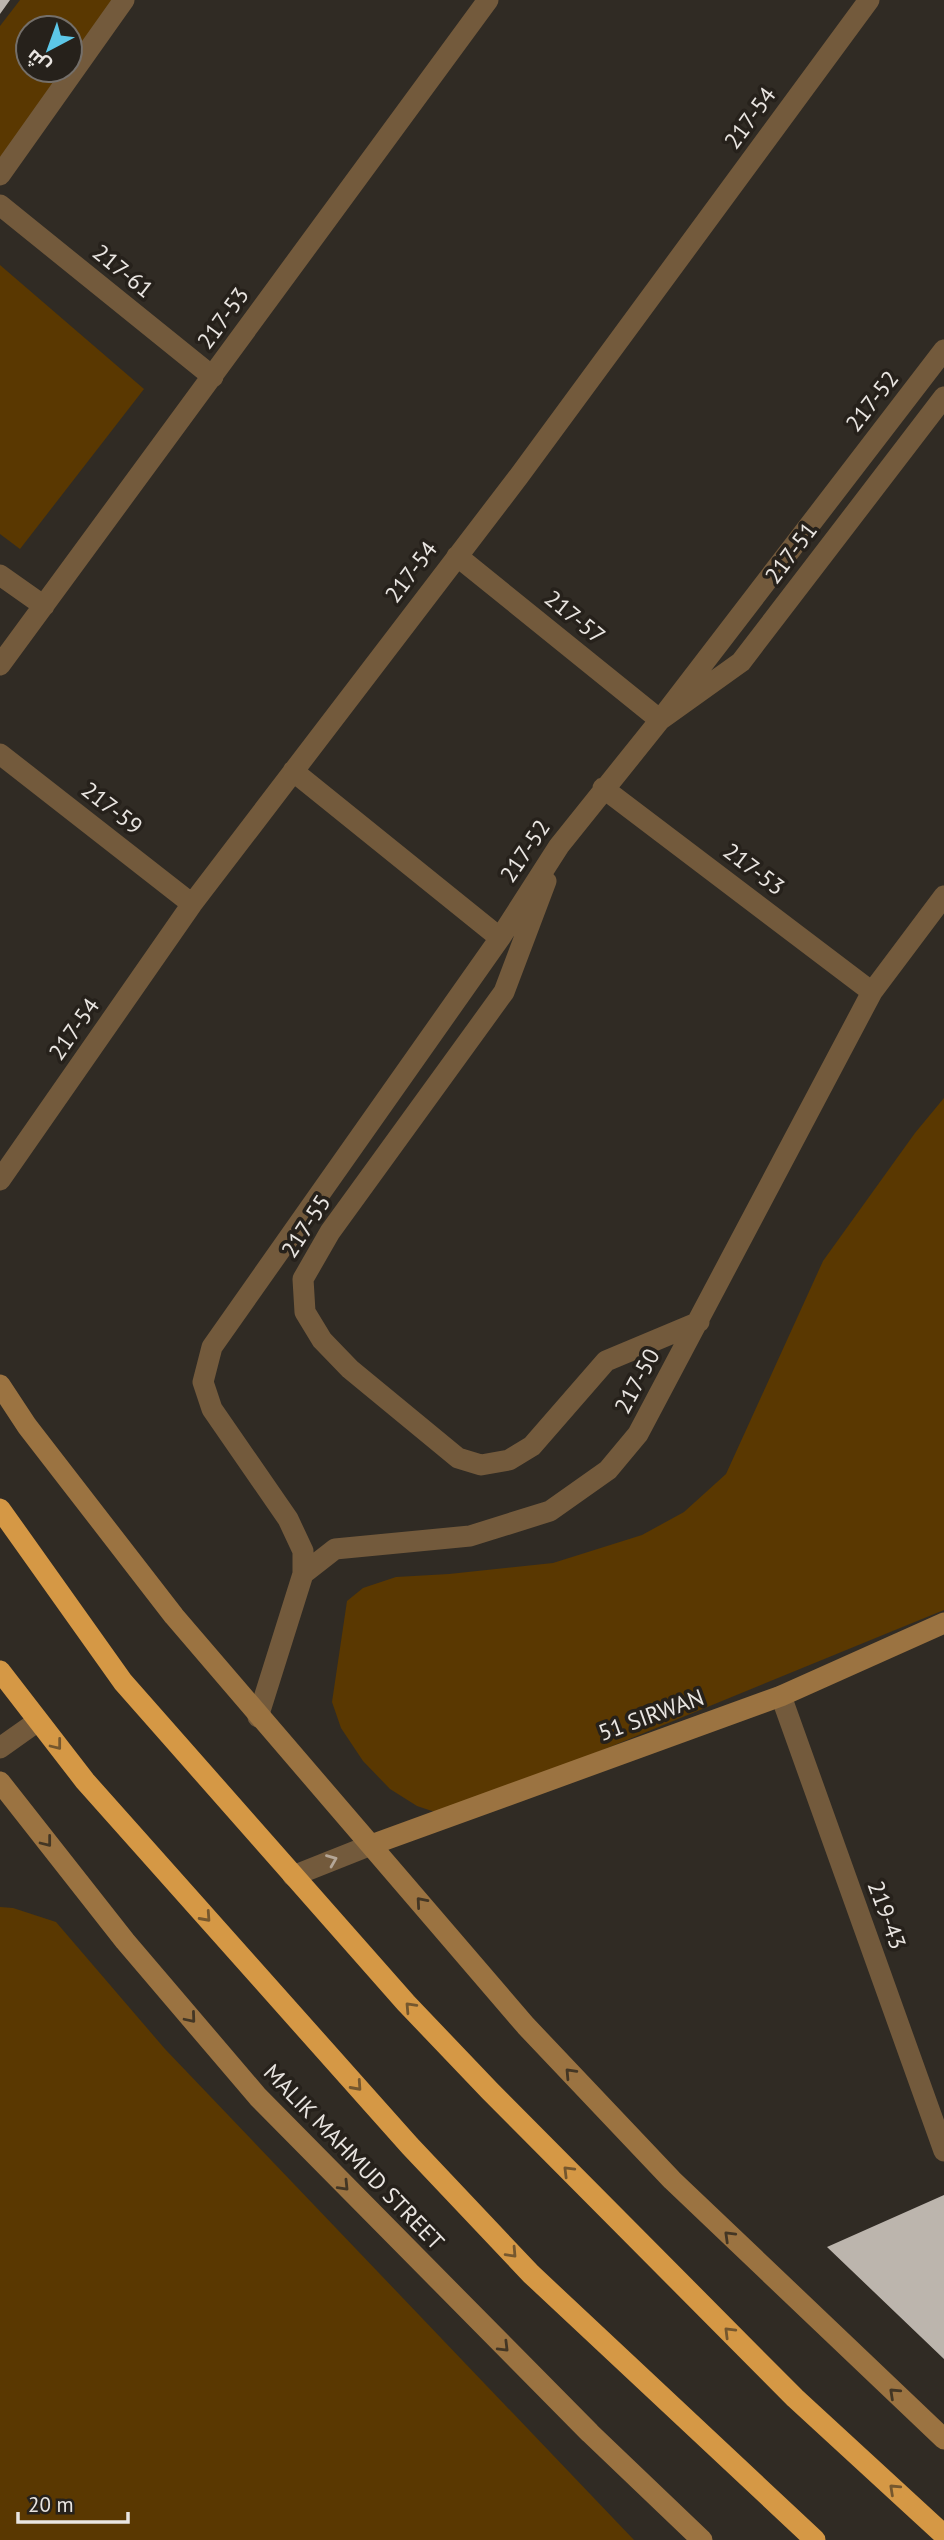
<svg xmlns="http://www.w3.org/2000/svg" width="944" height="2540" font-family="'PT Sans',Cairo,sans-serif">
  <style>
    .green { fill: #5a3801; fill-rule: evenodd }
    .building { fill: #bcb5ad }
    .lines { fill: none; stroke-linecap: round; stroke-linejoin: round }
    .street { stroke: #735a3c; stroke-width: 21 }
    .secondary { stroke: #9b7341; stroke-width: 21 }
    .highway { stroke: #d59845; stroke-width: 21 }
    .oneway { stroke: #75572e }
    .oneway2 { stroke: #433624 }
    .oneway3 { stroke: #b4a697 }
    .labels { text-anchor: middle; stroke-width: 7; stroke-linejoin: round; paint-order: stroke }
    .street-label { font-size: 23px; fill: #e9e5e1; stroke: #26211b }
  </style>
  <rect width="100%" height="100%" fill="#302b24"/>
  <path class="green" d="M 20,0 L 126,0 L 0,176 L 0,26 ZM 28,28 L 70,28 L 70,70 L 28,70 Z
    M 0,265 L 144,389 L 20,549 L 0,534 Z
    M 944,1098 L 944,1610 L 444,1815 L 417,1806 L 390,1789 L 363,1761 L 341,1728 L 332,1702 L 347,1601 L 363,1588 L 396,1577 L 449,1574 L 553,1563 L 642,1535 L 684,1512 L 726,1474 L 823,1261 L 915,1133 Z
    M 0,1907 L 13,1908 L 56,1922 L 165,2049 L 634,2540 L 0,2540 Z"/>
  <path class="building" d="M 0,0 L 10,0 L 0,14 Z
    M 944,2195 L 944,2359 L 827,2247 Z"/>
  <g class="lines">
    <path class="street" d="M 0,175 L 124,0
      M 0,205 L 213,377
      M 457,556 L 660,720 L 741,662 L 944,397
      M 0,575 L 44,606
      M 0,665 L 488,0
      M 0,754 L 192,904
      M 293,771 L 500,938
      M 603,788 L 872,992
      M 546,881 L 504,992 L 330,1232 L 303,1279 L 305,1312 L 322,1340 L 350,1369 L 458,1458 L 481,1465 L 509,1460 L 532,1446 L 606,1361 L 699,1322
      M 0,1180 L 192,904 L 519,476 L 869,0
      M 303,1574 L 303,1551 L 288,1519 L 212,1409 L 203,1382 L 212,1347 L 500,938 L 559,846 L 660,720 L 944,350
      M 781,1696 L 944,2151
      M 258,1717 L 303,1574 L 335,1549 L 470,1536 L 550,1511 L 608,1470 L 638,1434 L 872,992 L 944,896
      M 0,1748 L 38,1721
      M 293,1876 L 371,1845"/>
    <path class="secondary" d="M 0,1385 L 27,1426 L 174,1616 L 526,2026 L 672,2180 L 944,2439
      M 0,1782 L 125,1941 L 258,2097 L 590,2433 L 702,2540
      M 371,1845 L 781,1696 L 944,1623"/>
    <path class="highway" d="M 0,1509 L 123,1682 L 406,2003 L 490,2091 L 795,2398 L 944,2535
      M 0,1671 L 85,1781 L 410,2146 L 531,2274 L 815,2540"/>
  </g>
  <defs><path id="oneway-chevron" d="M-2-3.5L2.5 0L-2 3.5" fill="none" stroke-width="1.6" stroke-linecap="round" stroke-linejoin="round" transform="scale(1.75)"/></defs>
  <g class="oneway">
    <use href="#oneway-chevron" transform="translate(57 1745) rotate(52)"/>
    <use href="#oneway-chevron" transform="translate(206 1917) rotate(48)"/>
    <use href="#oneway-chevron" transform="translate(410 2007) rotate(-133)"/>
    <use href="#oneway-chevron" transform="translate(357 2086) rotate(48)"/>
    <use href="#oneway-chevron" transform="translate(568 2171) rotate(-135)"/>
    <use href="#oneway-chevron" transform="translate(512 2253) rotate(47)"/>
    <use href="#oneway-chevron" transform="translate(729 2332) rotate(-135)"/>
    <use href="#oneway-chevron" transform="translate(894 2489) rotate(-137)"/>
  </g>
  <g class="oneway2">
    <use href="#oneway-chevron" transform="translate(47 1842) rotate(52)"/>
    <use href="#oneway-chevron" transform="translate(421 1902) rotate(-131)"/>
    <use href="#oneway-chevron" transform="translate(191 2018) rotate(50)"/>
    <use href="#oneway-chevron" transform="translate(570 2073) rotate(-133)"/>
    <use href="#oneway-chevron" transform="translate(344 2186) rotate(46)"/>
    <use href="#oneway-chevron" transform="translate(729 2236) rotate(-136)"/>
    <use href="#oneway-chevron" transform="translate(504 2347) rotate(45)"/>
    <use href="#oneway-chevron" transform="translate(894 2393) rotate(-137)"/>
  </g>
  <use class="oneway3" href="#oneway-chevron" transform="translate(332 1860) rotate(-22)"/>
  <g class="labels">
    <g class="street-label">
      <text transform="translate(750 118) rotate(-54)" y="8">217-54</text>
      <text transform="translate(123 271) rotate(39)" y="8">217-61</text>
      <text transform="translate(223 318) rotate(-54)" y="8">217-53</text>
      <text transform="translate(872 401) rotate(-52)" y="8">217-52</text>
      <text transform="translate(791 553) rotate(-53)" y="8">217-51</text>
      <text transform="translate(411 572) rotate(-53)" y="8">217-54</text>
      <text transform="translate(575 617) rotate(39)" y="8">217-57</text>
      <text transform="translate(112 808) rotate(38)" y="8">217-59</text>
      <text transform="translate(525 851) rotate(-56)" y="8">217-52</text>
      <text transform="translate(754 869) rotate(37)" y="8">217-53</text>
      <text transform="translate(74 1029) rotate(-55)" y="8">217-54</text>
      <text transform="translate(306 1226) rotate(-57)" y="8">217-55</text>
      <text transform="translate(637 1381) rotate(-62)" y="8">217-50</text>
      <text transform="translate(651 1715) rotate(-20)" y="8">51 SIRWAN</text>
      <text transform="translate(887 1915) rotate(70)" y="8">219-43</text>
      <text transform="translate(354 2157) rotate(46)" y="8">MALIK MAHMUD STREET</text>
    </g>
  </g>
  <g transform="translate(49 49) rotate(221)"><circle r="33" fill="#26211b" stroke="#746f6a" stroke-width="2"/>
  <path d="M0-5L12 26L0 18L-12 26Z" fill="#5cc7e8"/>
  <text y="-10" font-size="19" font-weight="bold" text-anchor="middle" fill="#e9e5e1">ش</text>
  </g>
  <path d="M18 2512v10h110v-10" fill="none" stroke="#e9e5e1" stroke-width="3.5"/>
  <text x="28" y="2512" font-size="21" fill="#e9e5e1" stroke="#26211b" stroke-width="5" paint-order="stroke">20 m</text>
</svg>
